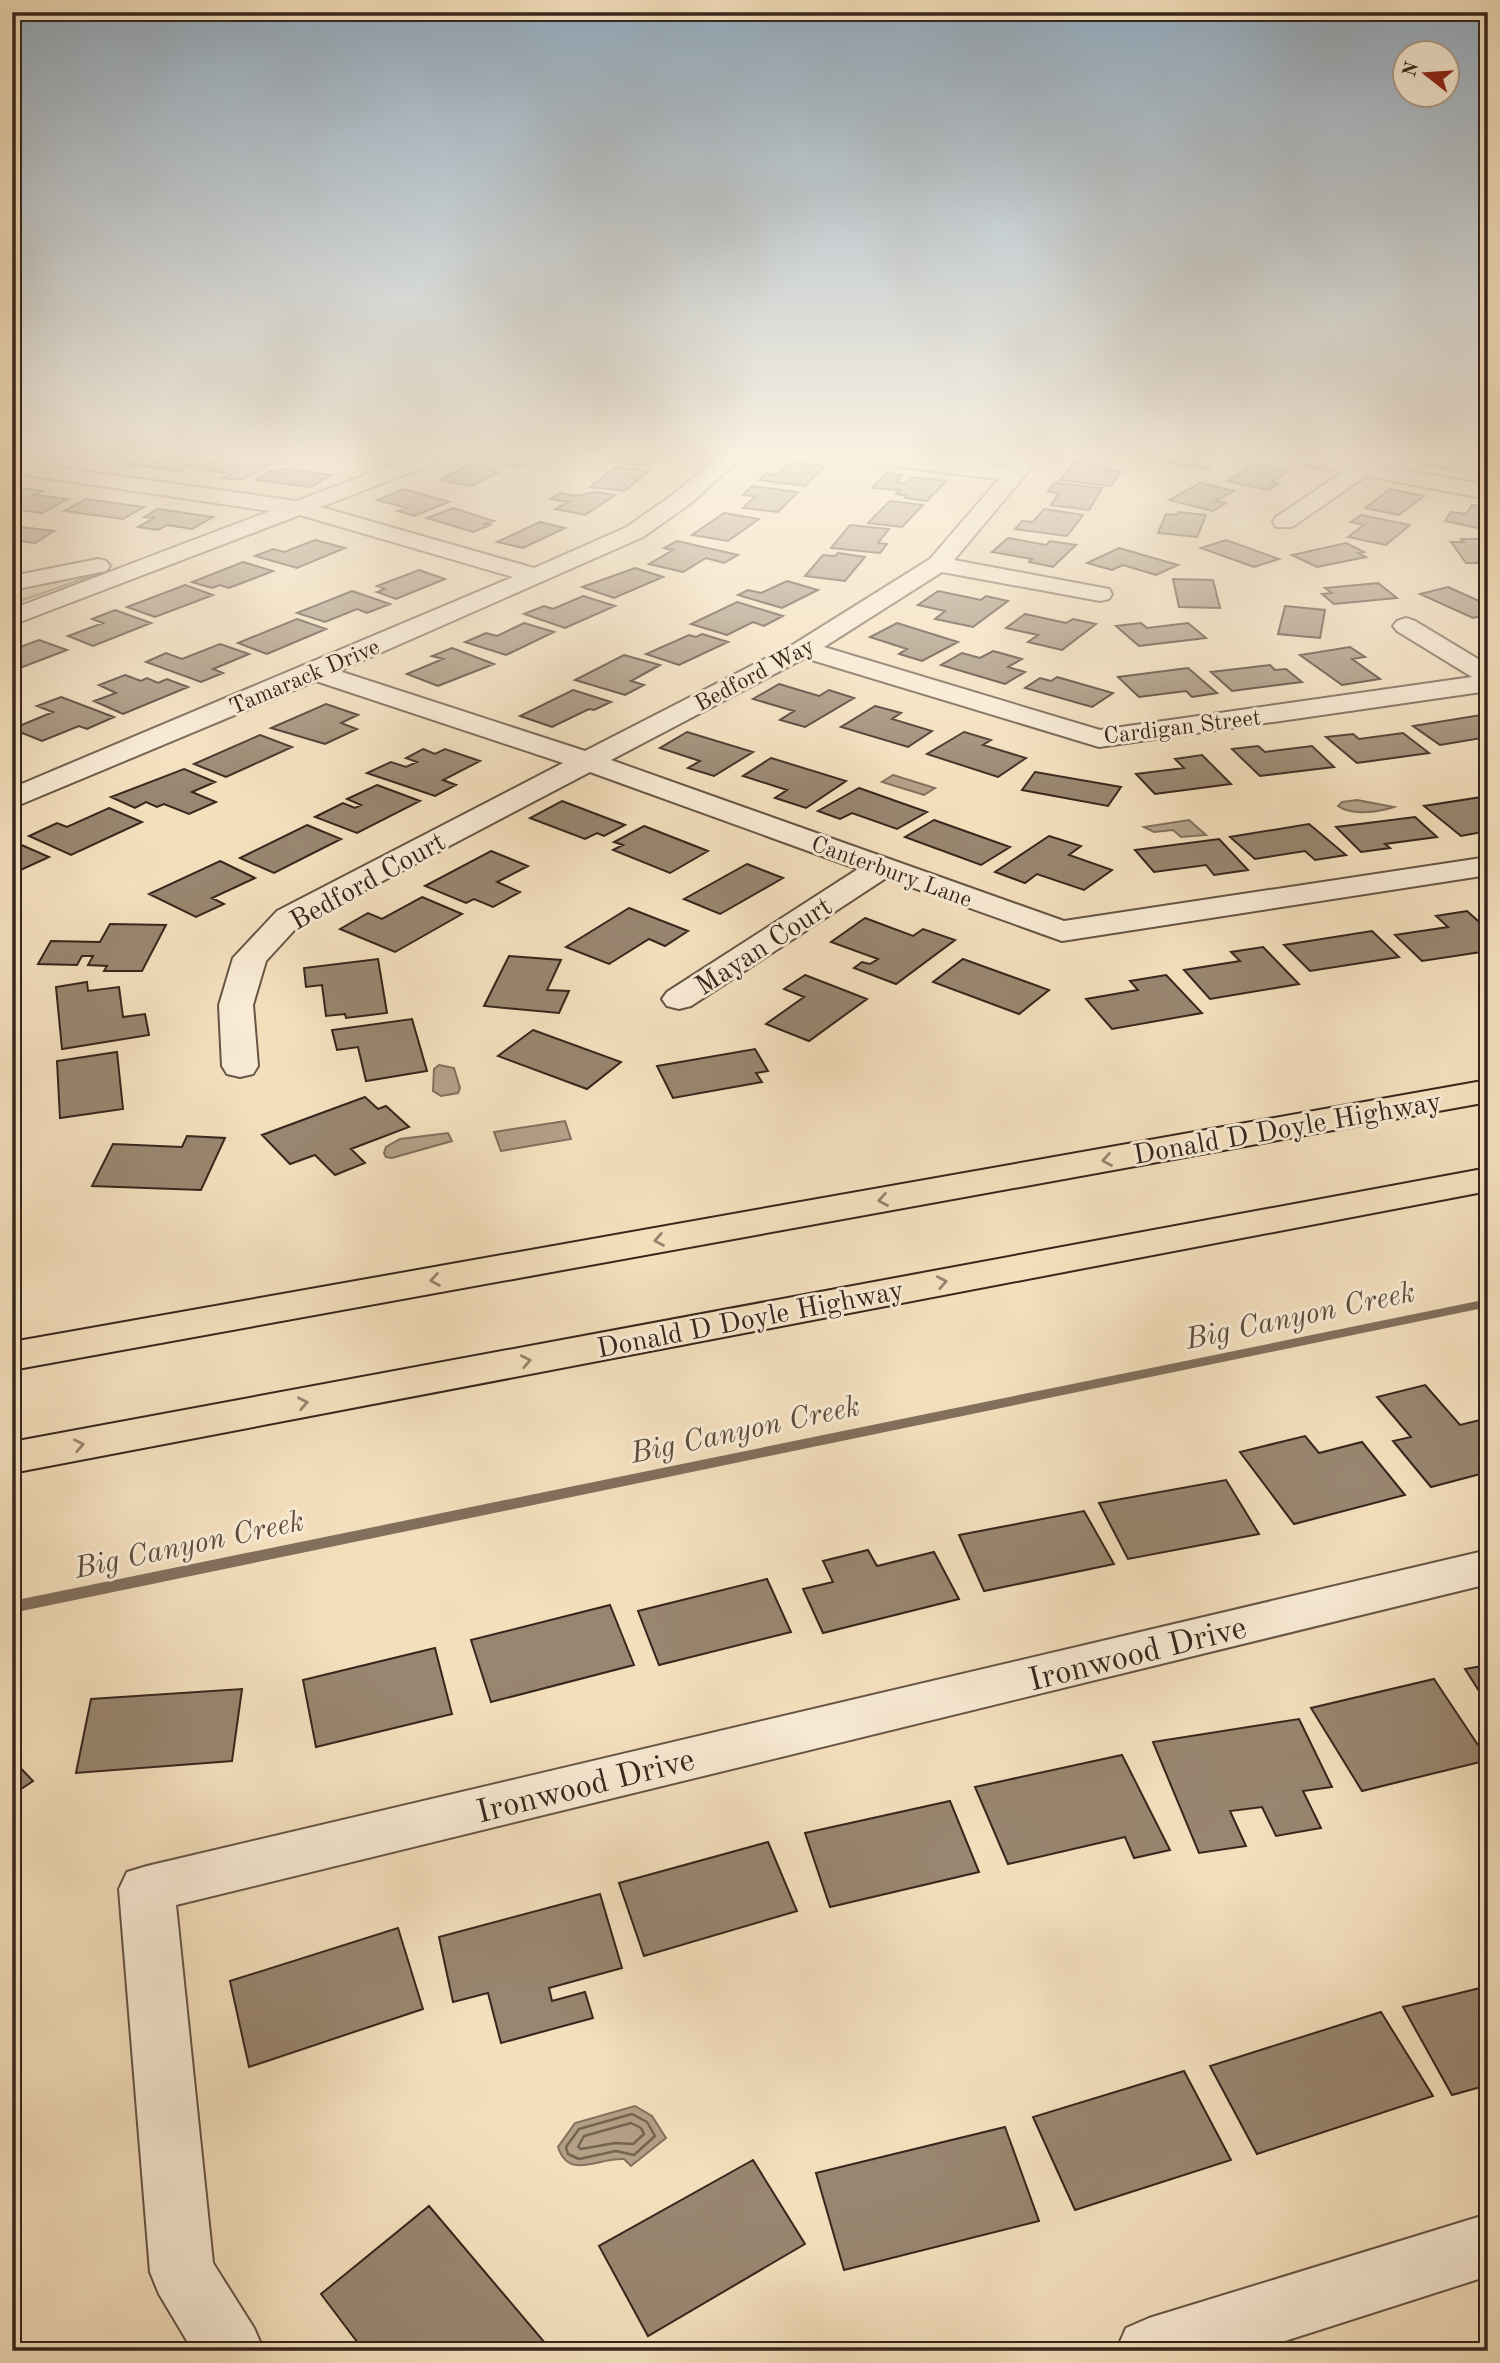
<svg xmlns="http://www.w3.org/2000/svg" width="1500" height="2363" font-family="'Old Standard TT',serif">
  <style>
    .green { fill: #d4c0a2; stroke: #867360; stroke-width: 2 }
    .water { fill: #b4a087; stroke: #826f5d; stroke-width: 2 }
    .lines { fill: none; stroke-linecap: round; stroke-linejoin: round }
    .shore { stroke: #766352; stroke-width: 2.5 }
    .stream { fill: #826f5d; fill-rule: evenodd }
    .building { fill: #998670; stroke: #37261d; stroke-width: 2 }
    .minor-casing { stroke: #665445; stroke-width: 4 }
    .highway-casing { stroke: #37261d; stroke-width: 4 }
    .minor { fill: #f8ead4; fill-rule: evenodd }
    .highway { fill: #f4dfbd; fill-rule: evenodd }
    .oneway { stroke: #96826d }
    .labels { text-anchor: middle; stroke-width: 6; stroke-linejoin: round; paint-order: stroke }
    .far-street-label { font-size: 23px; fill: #37261d; stroke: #f8ead4 }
    .street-label { font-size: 28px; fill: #37261d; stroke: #f8ead4 }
    .water-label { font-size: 30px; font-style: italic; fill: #5c4b3d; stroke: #f8ead4 }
    .near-street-label { font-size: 33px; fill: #37261d; stroke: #f8ead4 }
  </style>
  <rect width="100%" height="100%" fill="#f4dfbd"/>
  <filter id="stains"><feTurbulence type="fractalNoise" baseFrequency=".00286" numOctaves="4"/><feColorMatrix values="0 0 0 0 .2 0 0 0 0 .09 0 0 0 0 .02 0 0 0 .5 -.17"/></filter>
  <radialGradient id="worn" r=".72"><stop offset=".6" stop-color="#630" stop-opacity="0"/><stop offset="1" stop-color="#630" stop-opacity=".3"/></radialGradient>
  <path class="green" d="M 105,571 L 12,604 L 12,588 Z"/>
  <path class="water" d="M 893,775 L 935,788 L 924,795 L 882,782 Z
    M 1357,800 L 1394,807 C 1379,812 1352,816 1338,806 L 1342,802 Z
    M 1189,820 L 1206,835 L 1181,837 L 1173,830 L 1154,832 L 1144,827 Z
    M 439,1065 L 454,1068 L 460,1088 L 458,1093 L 441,1096 L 433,1091 L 434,1069 Z
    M 565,1121 L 571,1139 L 501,1151 L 494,1132 Z
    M 448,1133 L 452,1141 L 392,1158 L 386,1157 L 384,1153 L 386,1147 L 400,1139 Z
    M 635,2106 L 652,2116 L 666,2138 L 631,2166 L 624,2159 C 599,2157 569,2181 558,2147 L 575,2123 Z"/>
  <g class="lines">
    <path class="shore" d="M 632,2114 L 647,2122 L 655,2136 L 634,2155 L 616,2151 L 579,2159 L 568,2154 L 566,2147 L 579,2129 Z
      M 631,2123 L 641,2128 L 644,2134 L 633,2144 L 615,2143 L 581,2149 L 578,2147 L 584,2136 Z"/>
    <path class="stream" d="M 1488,1299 L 1488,1307 L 12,1613 L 12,1601 Z"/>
  </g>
  <path class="building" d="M 77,456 L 129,456 L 118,462 Z
    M 142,456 L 171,456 L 200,460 L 180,471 L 127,464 Z
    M 487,456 L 541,456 L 520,467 L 480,459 Z
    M 618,456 L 659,456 L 646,466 L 610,462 Z
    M 1150,456 L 1201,456 L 1219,459 L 1208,469 L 1146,460 Z
    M 1394,456 L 1464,456 L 1448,470 L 1425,465 L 1429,463 Z
    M 219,458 L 269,465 L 241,480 L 223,478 L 230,474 L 198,469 Z
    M 1075,461 L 1101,464 L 1100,466 L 1110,467 L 1107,470 L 1121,472 L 1111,486 L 1060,480 Z
    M 792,462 L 825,466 L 805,486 L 759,480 L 766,474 L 778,475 Z
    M 473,463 L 495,467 L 489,470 L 499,472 L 471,486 L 440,480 Z
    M 1255,464 L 1289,471 L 1272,482 L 1279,483 L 1268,490 L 1227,481 Z
    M 616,467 L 649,471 L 624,491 L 590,487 Z
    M 282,469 L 331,475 L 311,487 L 256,480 L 270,471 L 277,472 Z
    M 887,473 L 902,475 L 896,482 L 906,483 L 911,477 L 946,481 L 927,501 L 905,498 L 907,496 L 896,494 L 900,490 L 872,488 Z
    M 1054,483 L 1102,488 L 1089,510 L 1051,505 L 1059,493 L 1048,492 Z
    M 1200,483 L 1234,491 L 1216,501 L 1226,503 L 1213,511 L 1169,500 Z
    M 752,486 L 798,492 L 778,512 L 743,508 L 755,496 L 743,495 Z
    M 23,488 L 42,491 L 34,495 L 68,499 L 42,513 L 12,509 L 12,493 Z
    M 404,489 L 449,502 L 414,516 L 398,511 L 407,508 L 377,500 Z
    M 1390,489 L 1424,496 L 1399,515 L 1365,508 Z
    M 595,492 L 615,495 L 585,515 L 555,509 L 568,502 L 551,499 L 560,493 L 575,496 Z
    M 86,499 L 144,507 L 123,519 L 64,511 Z
    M 890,501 L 923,505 L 902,527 L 868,523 Z
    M 1472,505 L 1488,507 L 1488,530 L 1445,521 L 1451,512 L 1466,514 Z
    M 453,508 L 494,521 L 485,524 L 490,525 L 473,532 L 427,518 Z
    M 158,509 L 213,517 L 192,529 L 167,525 L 158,530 L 138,527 L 154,518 L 144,517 Z
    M 1044,509 L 1083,515 L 1067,536 L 1015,529 L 1022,521 L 1033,522 Z
    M 1178,512 L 1206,515 L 1197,537 L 1158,533 L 1166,514 L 1177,515 Z
    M 724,513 L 759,519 L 728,541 L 692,535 Z
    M 1361,515 L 1410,525 L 1386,545 L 1348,537 L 1364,525 L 1351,522 Z
    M 540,522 L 565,528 L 523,548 L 497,542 Z
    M 850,525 L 889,529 L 878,543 L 887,544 L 880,553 L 831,548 Z
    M 12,526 L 54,531 L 35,543 L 12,540 Z
    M 1008,538 L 1046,545 L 1050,541 L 1076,545 L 1053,567 L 1029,562 L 1032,559 L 992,552 Z
    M 1461,539 L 1488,539 L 1488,563 L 1466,563 L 1451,542 L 1464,542 Z
    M 315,540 L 345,548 L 297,568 L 255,556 L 273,549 L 284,552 Z
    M 1226,540 L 1279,559 L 1254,567 L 1201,548 Z
    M 677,541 L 738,555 L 724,563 L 706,558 L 683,572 L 649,564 L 673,550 L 664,548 Z
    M 1346,543 L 1364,552 L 1358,553 L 1366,557 L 1317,567 L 1292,555 Z
    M 1119,548 L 1178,565 L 1156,575 L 1123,565 L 1112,570 L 1087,563 Z
    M 838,553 L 865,557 L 845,581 L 805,576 L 823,555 L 835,556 Z
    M 243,562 L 273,571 L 229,588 L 220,585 L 212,588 L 192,582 Z
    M 635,568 L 663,577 L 614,598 L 582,587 Z
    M 419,570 L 445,579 L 396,599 L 377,592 L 385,589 L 377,586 Z
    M 1173,579 L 1213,580 L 1220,608 L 1179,607 Z
    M 787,581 L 818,590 L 782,608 L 738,595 L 748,590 L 761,593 Z
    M 1378,583 L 1397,598 L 1334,604 L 1322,594 L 1332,593 L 1325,588 Z
    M 185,585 L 213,595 L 155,617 L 127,607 Z
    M 1448,587 L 1488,605 L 1488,614 L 1473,618 L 1420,594 Z
    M 352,591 L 390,604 L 367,613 L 357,609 L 325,622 L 297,613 Z
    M 938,591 L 981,600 L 986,596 L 1008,601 L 973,627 L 935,619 L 945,611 L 918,605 Z
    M 583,596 L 615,606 L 565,628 L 524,614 L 544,606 L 553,609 Z
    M 737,602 L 783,616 L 764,626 L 753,622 L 727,635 L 691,624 Z
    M 1285,606 L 1325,610 L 1320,638 L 1278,634 Z
    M 115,610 L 151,623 L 93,646 L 68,636 L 103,623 L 92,619 Z
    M 1025,614 L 1066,623 L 1073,619 L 1096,624 L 1062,650 L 1028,642 L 1038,635 L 1006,628 Z
    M 297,619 L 326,629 L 267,654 L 238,643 Z
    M 524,623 L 554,632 L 506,655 L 465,642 L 486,633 L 497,636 Z
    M 897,623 L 958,642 L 922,661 L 899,654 L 907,649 L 870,637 Z
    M 1141,623 L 1147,628 L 1188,623 L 1206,638 L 1139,646 L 1116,626 Z
    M 702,634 L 728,642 L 679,665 L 646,654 L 689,635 L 696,637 Z
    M 39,640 L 67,650 L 12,671 L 12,650 Z
    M 220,644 L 249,654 L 213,669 L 223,673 L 201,682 L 146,662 L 166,653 L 182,659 Z
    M 1350,647 L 1365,657 L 1352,659 L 1380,679 L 1342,685 L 1300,655 Z
    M 452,648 L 494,664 L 438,686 L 407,674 L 443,659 L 432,656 Z
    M 993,651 L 1022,659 L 1008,667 L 1025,672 L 1005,684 L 941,665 L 962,653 L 980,658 Z
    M 624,655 L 660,665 L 631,681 L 644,685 L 625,695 L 575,680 Z
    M 1270,665 L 1275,670 L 1286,669 L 1302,682 L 1232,691 L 1211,672 Z
    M 1188,668 L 1217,693 L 1192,697 L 1186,691 L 1139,697 L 1118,677 Z
    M 125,675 L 141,681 L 147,678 L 158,683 L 167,679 L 188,687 L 123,714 L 94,701 L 116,693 L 99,685 Z
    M 1057,677 L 1113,693 L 1092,707 L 1025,688 L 1040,678 L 1051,681 Z
    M 779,684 L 819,696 L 829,690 L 854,698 L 805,727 L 780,720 L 794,711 L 753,699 Z
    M 573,690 L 611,702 L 594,710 L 589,709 L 552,727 L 520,716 Z
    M 61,697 L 114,717 L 87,729 L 79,726 L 42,741 L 12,729 L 53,712 L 37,706 Z
    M 326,704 L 358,715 L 341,723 L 357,729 L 325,744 L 271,728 Z
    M 875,706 L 901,713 L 892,719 L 932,731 L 908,747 L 841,727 Z
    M 1481,715 L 1488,719 L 1488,737 L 1440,745 L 1413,726 Z
    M 687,732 L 753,752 L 714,776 L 688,768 L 700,761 L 660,748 Z
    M 964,732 L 991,740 L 983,745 L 1026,758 L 998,777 L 927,754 Z
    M 1403,733 L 1429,753 L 1357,763 L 1326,737 L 1353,734 L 1359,739 Z
    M 260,735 L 292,747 L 226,777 L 194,764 Z
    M 1258,746 L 1265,752 L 1312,746 L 1334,767 L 1260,776 L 1232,749 Z
    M 423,749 L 435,754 L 445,749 L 480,761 L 443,780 L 456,785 L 435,796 L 367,773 L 391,762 L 406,767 L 417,762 L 406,758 Z
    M 1202,755 L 1231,784 L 1155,794 L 1136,774 L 1184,768 L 1175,759 Z
    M 771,758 L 846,781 L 806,808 L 775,798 L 787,790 L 743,776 Z
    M 184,769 L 215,782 L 192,792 L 216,802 L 189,814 L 164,804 L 157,807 L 146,802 L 135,808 L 111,797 Z
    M 1035,772 L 1121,787 L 1108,806 L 1022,790 Z
    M 377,785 L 420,801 L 357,833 L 315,817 L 343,803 L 355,808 L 361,805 L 347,799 Z
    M 859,788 L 927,812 L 897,829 L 852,813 L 840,819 L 818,811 Z
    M 1488,796 L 1488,822 L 1483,823 L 1488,826 L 1488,831 L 1461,836 L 1424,806 Z
    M 562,801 L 625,825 L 604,836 L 597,833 L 585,839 L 530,818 Z
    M 109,808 L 142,822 L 71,855 L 29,836 L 57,823 L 67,827 Z
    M 1415,817 L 1437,837 L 1385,844 L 1390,848 L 1361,852 L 1336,827 Z
    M 934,820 L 1010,847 L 981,865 L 905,837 Z
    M 1309,824 L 1346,855 L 1315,860 L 1305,851 L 1255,859 L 1230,837 Z
    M 307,825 L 341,839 L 274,873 L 240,858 Z
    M 644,826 L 708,851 L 670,873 L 613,850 L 623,845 L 614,842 Z
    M 1049,836 L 1081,846 L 1069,855 L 1112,870 L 1084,890 L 1037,874 L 1025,883 L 995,872 Z
    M 1219,839 L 1248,870 L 1214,875 L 1206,865 L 1154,872 L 1135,850 Z
    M 17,843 L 49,857 L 12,874 L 12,845 Z
    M 491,851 L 528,866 L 497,882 L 520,892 L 493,907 L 474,899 L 466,903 L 425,886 Z
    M 220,861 L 255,878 L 212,898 L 224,904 L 196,917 L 149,894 Z
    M 747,864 L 783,878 L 720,914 L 684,899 Z
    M 422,897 L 462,914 L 395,952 L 340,929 L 368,913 L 382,919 Z
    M 629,908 L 688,931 L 665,946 L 649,939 L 609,964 L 566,947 Z
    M 1467,911 L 1488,930 L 1488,958 L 1481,952 L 1422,961 L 1395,935 L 1448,927 L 1436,916 Z
    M 865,918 L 913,936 L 923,929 L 955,940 L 896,984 L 854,968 L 862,962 L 870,964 L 878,959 L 831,942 Z
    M 110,924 L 166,925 L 142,971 L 104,971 L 107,966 L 88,965 L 93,956 L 82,956 L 77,965 L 38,964 L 51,941 L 100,942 Z
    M 1372,931 L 1399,957 L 1310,971 L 1284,945 Z
    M 1263,947 L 1299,984 L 1210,999 L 1184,970 L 1240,961 L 1231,952 Z
    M 509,956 L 561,960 L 547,990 L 569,991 L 559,1013 L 484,1006 Z
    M 378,959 L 387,1013 L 346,1018 L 345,1014 L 326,1016 L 322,985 L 306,987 L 304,968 Z
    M 963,959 L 1049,990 L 1019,1014 L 933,982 Z
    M 805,975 L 867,999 L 809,1041 L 766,1024 L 804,997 L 784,989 Z
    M 1166,975 L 1202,1013 L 1112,1029 L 1086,999 L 1138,990 L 1130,981 Z
    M 87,982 L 88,991 L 119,987 L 123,1017 L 145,1014 L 149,1035 L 62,1049 L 56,987 Z
    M 412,1019 L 427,1071 L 366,1081 L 358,1047 L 337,1050 L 332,1030 Z
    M 533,1030 L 621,1062 L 587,1089 L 498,1056 Z
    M 755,1049 L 768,1071 L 756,1073 L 762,1082 L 673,1098 L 657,1066 Z
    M 117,1052 L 123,1109 L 60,1118 L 57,1061 Z
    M 365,1097 L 378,1109 L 386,1106 L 409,1127 L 351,1149 L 365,1163 L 335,1175 L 315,1155 L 290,1164 L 262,1135 Z
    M 187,1136 L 225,1138 L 201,1190 L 92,1186 L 113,1144 L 182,1147 Z
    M 1425,1385 L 1460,1425 L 1488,1418 L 1488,1472 L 1431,1487 L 1393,1441 L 1411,1437 L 1377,1397 Z
    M 1305,1436 L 1319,1453 L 1362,1442 L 1405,1495 L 1294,1524 L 1240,1452 Z
    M 1226,1480 L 1259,1534 L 1128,1559 L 1099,1503 Z
    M 1084,1511 L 1114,1564 L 984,1591 L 959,1535 Z
    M 868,1550 L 877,1566 L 934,1552 L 959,1599 L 823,1633 L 803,1589 L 833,1582 L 823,1561 Z
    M 767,1579 L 791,1632 L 659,1665 L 638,1611 Z
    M 610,1605 L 634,1665 L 491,1702 L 471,1640 Z
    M 435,1648 L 452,1714 L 316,1747 L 303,1680 Z
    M 1488,1665 L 1488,1705 L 1465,1669 Z
    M 1434,1679 L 1488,1760 L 1362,1791 L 1311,1708 Z
    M 242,1689 L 232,1761 L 76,1773 L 91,1699 Z
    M 1299,1719 L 1332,1787 L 1303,1791 L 1321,1828 L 1276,1836 L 1262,1807 L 1230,1811 L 1246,1846 L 1199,1853 L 1153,1742 Z
    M 1122,1755 L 1170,1850 L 1134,1858 L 1125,1837 L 1008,1864 L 975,1787 Z
    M 12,1759 L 33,1781 L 12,1795 Z
    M 950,1801 L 979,1872 L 830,1907 L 805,1833 Z
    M 768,1842 L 797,1911 L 644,1956 L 619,1883 Z
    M 600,1894 L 622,1968 L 549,1988 L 552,2001 L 585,1992 L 593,2018 L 501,2043 L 488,1993 L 453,2002 L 439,1937 Z
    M 398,1928 L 423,2009 L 249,2067 L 230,1981 Z
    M 1488,1986 L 1488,2085 L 1452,2095 L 1403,2007 Z
    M 1381,2012 L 1433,2096 L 1257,2154 L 1210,2066 Z
    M 1184,2071 L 1231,2160 L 1075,2210 L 1033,2117 Z
    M 1005,2127 L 1039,2221 L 844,2270 L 816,2173 Z
    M 753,2160 L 805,2244 L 648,2336 L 599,2246 Z
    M 429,2206 L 545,2343 L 537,2351 L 364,2351 L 321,2294 Z"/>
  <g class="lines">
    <g class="minor-casing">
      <path id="minor" d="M 416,456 L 446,456 L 442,460 L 321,507 L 534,568 L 627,527 L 675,493 L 719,456 L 743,456 L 691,503 L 643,537 L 339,671 L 585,751 L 794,644 L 930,559 L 999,479 L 861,462 L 854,460 L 850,456 L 916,456 L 1009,467 L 1019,456 L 1041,456 L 954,560 L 1109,589 L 1112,594 L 1109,599 L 1100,601 L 942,572 L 824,647 L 1100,730 L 1472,677 L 1397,631 L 1393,626 L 1397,621 L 1406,618 L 1415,621 L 1488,665 L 1488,691 L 1099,747 L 805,658 L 611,760 L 1064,921 L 1488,857 L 1488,875 L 1062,941 L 886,878 L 691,1006 L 679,1009 L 667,1006 L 662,999 L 667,992 L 858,869 L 590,772 L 299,925 L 266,961 L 253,1005 L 258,1066 L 253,1074 L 240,1077 L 227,1074 L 222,1066 L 219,1005 L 233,958 L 277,911 L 563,763 L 316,681 L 12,808 L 12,788 L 513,577 L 300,515 L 12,625 L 12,609 L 270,511 L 12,473 L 12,461 L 296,501 Z
        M 1281,456 L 1327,456 L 1488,485 L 1488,499 L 1366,476 L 1292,527 L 1276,527 L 1273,522 L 1276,517 L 1343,472 L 1285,460 Z
        M 98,559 L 106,561 L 110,566 L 106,571 L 12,590 L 12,576 Z
        M 1488,1550 L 1488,1584 L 176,1905 L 213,2263 L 254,2328 L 264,2351 L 193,2351 L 159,2294 L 150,2272 L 119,1889 L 127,1872 L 147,1866 Z
        M 1488,2214 L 1488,2276 L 1254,2351 L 1116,2351 L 1126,2328 L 1149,2318 Z"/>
    </g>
    <g class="highway-casing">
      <path id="highway" d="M 1488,1080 L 1488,1102 L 12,1370 L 12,1342 Z
        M 1488,1168 L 1488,1191 L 12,1473 L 12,1442 Z"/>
    </g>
    <use href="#minor" class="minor"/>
    <use href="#highway" class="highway"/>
  </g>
  <defs><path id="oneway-chevron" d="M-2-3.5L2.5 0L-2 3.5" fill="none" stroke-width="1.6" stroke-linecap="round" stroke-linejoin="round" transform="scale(1.75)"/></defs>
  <g class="oneway">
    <use href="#oneway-chevron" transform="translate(1107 1160) rotate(170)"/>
    <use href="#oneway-chevron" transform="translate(883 1200) rotate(170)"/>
    <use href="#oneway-chevron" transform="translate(659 1240) rotate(170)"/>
    <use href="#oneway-chevron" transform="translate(435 1280) rotate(170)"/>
    <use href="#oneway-chevron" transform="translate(942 1282) rotate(-11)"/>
    <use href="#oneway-chevron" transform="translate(526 1361) rotate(-11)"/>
    <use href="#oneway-chevron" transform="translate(303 1403) rotate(-11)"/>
    <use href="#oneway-chevron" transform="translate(79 1445) rotate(-11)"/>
  </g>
  <linearGradient id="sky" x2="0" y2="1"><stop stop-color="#93acc1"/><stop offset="0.58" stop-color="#faf1e1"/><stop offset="1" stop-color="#faf1e1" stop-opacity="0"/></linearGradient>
  <rect width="1500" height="787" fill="url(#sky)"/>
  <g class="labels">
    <g class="far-street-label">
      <text transform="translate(754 674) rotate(-28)" y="8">Bedford Way</text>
      <text transform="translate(304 676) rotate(-23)" y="8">Tamarack Drive</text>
      <text transform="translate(1182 726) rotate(-7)" y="8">Cardigan Street</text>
      <text transform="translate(892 871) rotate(20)" y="8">Canterbury Lane</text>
    </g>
    <g class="street-label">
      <text transform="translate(367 880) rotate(-29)" y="10">Bedford Court</text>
      <text transform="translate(763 945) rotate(-33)" y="10">Mayan Court</text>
      <text transform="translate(1287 1127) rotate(-10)" y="10">Donald D Doyle Highway</text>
      <text transform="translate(750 1318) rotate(-11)" y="10">Donald D Doyle Highway</text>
    </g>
    <g class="water-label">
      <text transform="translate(1300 1315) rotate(-12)" y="10">Big Canyon Creek</text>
      <text transform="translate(745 1429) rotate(-12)" y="10">Big Canyon Creek</text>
      <text transform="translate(189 1544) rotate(-12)" y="10">Big Canyon Creek</text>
    </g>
    <g class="near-street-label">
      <text transform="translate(1137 1652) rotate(-14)" y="12">Ironwood Drive</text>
      <text transform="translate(585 1784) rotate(-14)" y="12">Ironwood Drive</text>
    </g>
  </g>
  <rect width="1500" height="2363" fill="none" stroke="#f4dfbd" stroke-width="42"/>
  <rect x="14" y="14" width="1472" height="2335" fill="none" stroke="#37261d" stroke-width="3.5"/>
  <rect x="21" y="21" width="1458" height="2321" fill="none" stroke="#37261d" stroke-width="2"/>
  <g transform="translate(1426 74) rotate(287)"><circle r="33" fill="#f8ead4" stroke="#ab9c8b" stroke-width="2"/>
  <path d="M0-5L12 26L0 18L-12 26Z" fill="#8f2418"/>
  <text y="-10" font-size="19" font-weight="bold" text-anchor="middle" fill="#37261d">N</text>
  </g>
  <rect width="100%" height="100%" filter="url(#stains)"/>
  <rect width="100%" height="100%" fill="url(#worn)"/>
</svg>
